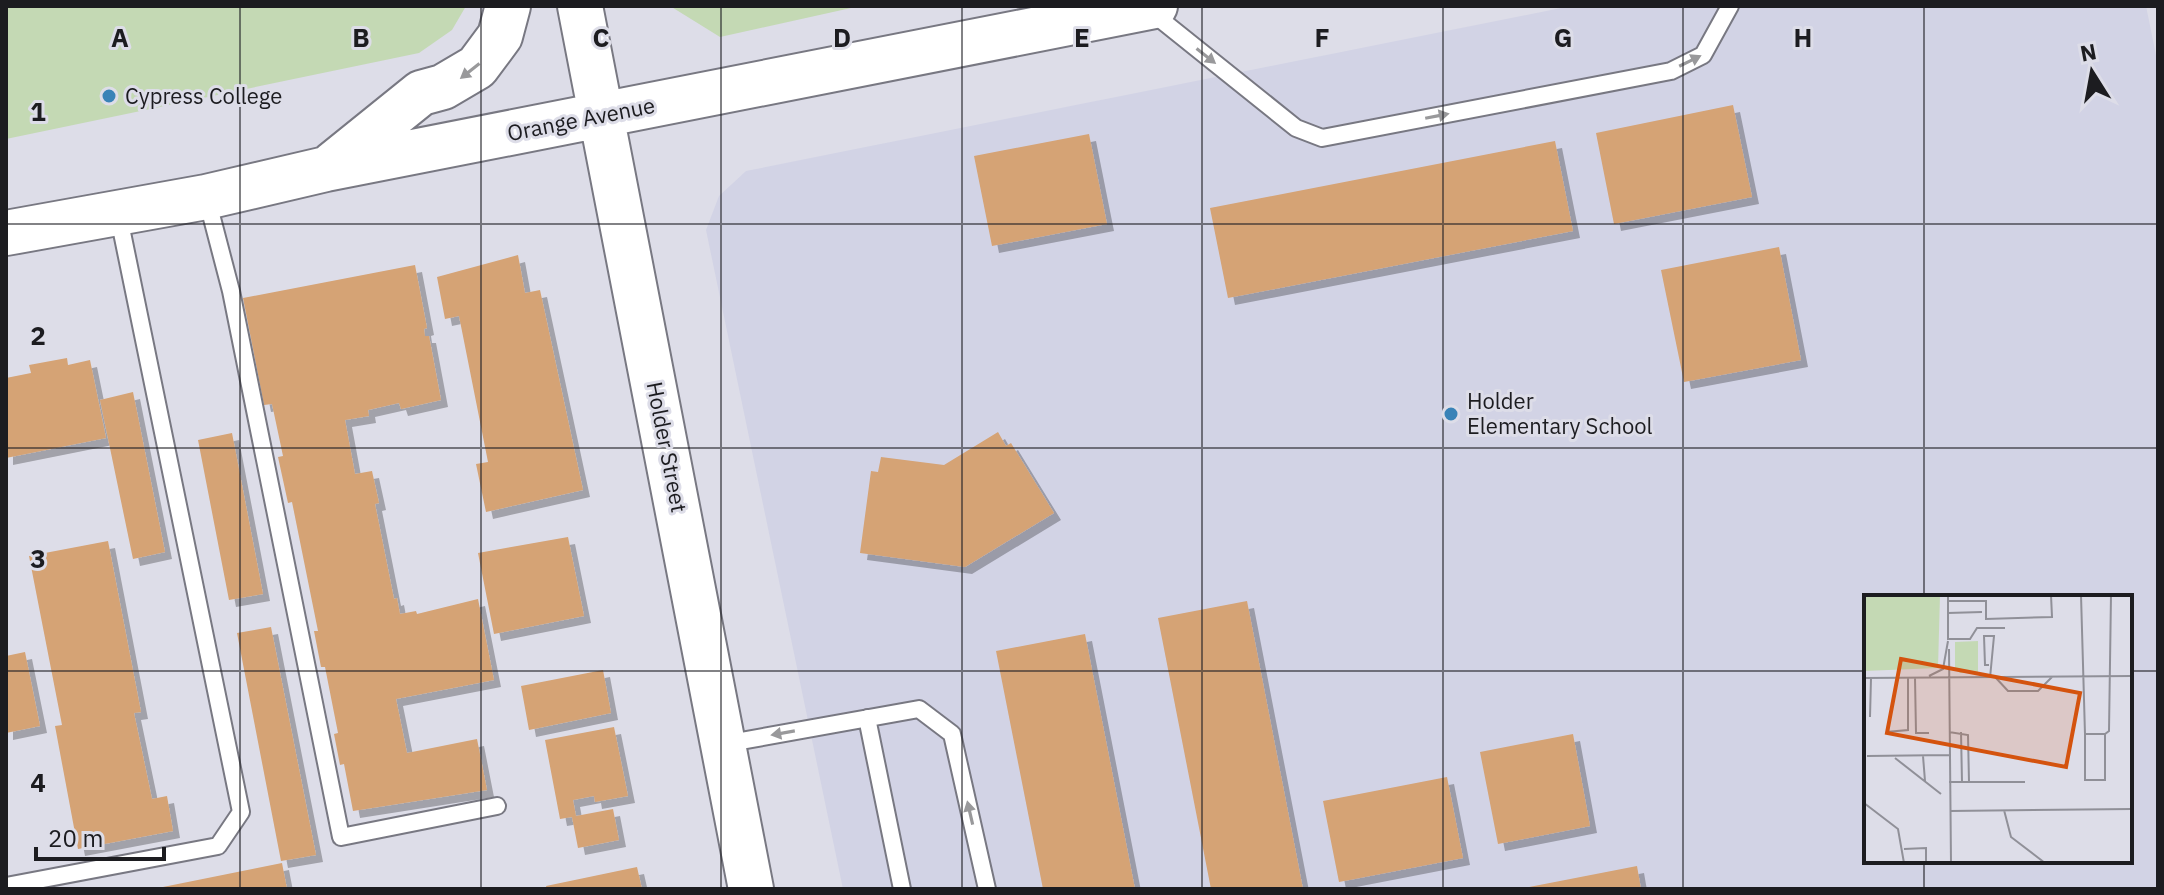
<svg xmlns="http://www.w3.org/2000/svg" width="2164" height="895" font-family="'IBM Plex Sans',sans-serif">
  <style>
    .built { fill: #d2d3e5; fill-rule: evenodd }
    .green { fill: #c4d9b4 }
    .building { fill: #d5a375; filter: url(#shadow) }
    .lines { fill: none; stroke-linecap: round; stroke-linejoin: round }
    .lane-casing { stroke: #787882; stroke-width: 20 }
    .secondary-casing { stroke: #787882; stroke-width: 48 }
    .lane { stroke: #fff; stroke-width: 16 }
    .secondary { stroke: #fff; stroke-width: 44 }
    .oneway { fill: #99999b }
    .grid { fill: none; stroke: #1c1c20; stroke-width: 2; stroke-opacity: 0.55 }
    .poi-dot { fill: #3983b7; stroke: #dddde8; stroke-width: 3 }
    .labels { text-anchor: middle; stroke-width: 6; stroke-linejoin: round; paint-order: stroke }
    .poi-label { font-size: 22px; fill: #1c1c20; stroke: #dddde8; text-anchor: start }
    .street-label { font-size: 22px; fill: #1c1c20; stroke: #dddde8 }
    .inset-road { fill: none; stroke: #909098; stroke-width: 2 }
    .view { fill: #d4530e; fill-opacity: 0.15; stroke: #d4530e; stroke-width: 4 }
    .inset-edge { fill: none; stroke: #1c1c20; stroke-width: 4 }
    .grid-label { font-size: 26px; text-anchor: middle; font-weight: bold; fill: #1c1c20; stroke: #dddde8; stroke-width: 6; stroke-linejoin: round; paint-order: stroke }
  </style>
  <defs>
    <filter id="shadow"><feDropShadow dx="7" dy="7" stdDeviation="0" flood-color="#0004"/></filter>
  </defs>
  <rect width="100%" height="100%" fill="#dddde8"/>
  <path class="built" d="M 1571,6 L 2146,6 L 2158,65 L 2158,889 L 843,889 L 706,230 L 719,196 L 746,171 ZM 1866,597 L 2130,597 L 2130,861 L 1866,861 Z"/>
  <path class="green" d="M 6,6 L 466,6 L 452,30 L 419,53 L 6,139 Z
    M 670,6 L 860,6 L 720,37 Z"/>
  <path class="building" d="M 1733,105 L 1752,197 L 1614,224 L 1596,133 Z
    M 1089,134 L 1107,224 L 992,246 L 974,156 Z
    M 1555,141 L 1573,231 L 1228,298 L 1210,208 Z
    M 1779,247 L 1801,360 L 1684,382 L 1661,270 Z
    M 518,255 L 525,293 L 540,290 L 583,490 L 486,512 L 476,464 L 488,462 L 459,316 L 445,319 L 437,277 Z
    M 415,265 L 427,328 L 424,329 L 425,336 L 429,336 L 441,400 L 401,409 L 399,403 L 368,410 L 369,416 L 345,420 L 355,474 L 372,471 L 379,503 L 375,504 L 394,599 L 397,598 L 400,614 L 416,611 L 417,614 L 478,599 L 494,680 L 396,699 L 407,753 L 477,739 L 487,790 L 353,811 L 344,764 L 340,765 L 334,734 L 338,733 L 325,667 L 321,667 L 314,631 L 318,631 L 292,502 L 288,503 L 278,457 L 283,456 L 272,404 L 264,405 L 243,298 Z
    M 67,358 L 68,365 L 90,360 L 106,438 L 6,458 L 6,378 L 31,373 L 29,365 Z
    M 133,392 L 165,552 L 133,559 L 100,400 Z
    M 998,432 L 1006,446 L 1011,443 L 1054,513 L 965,567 L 860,553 L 871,471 L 878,472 L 881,457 L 944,465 Z
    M 232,433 L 263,594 L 229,600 L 198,440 Z
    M 568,537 L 584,616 L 494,634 L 478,553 Z
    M 108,541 L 141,712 L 134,713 L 152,799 L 167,796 L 173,831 L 78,849 L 55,726 L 62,725 L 29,556 Z
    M 1247,601 L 1303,889 L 1211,889 L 1158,618 Z
    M 271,627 L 316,855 L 281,861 L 237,633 Z
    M 1085,634 L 1135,889 L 1043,889 L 996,651 Z
    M 25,652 L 40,726 L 6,733 L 6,656 Z
    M 603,670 L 611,713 L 529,730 L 521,686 Z
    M 614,727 L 628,796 L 595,802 L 594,796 L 573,800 L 576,816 L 613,809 L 619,840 L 578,848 L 572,817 L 560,819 L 545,740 Z
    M 1573,734 L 1590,826 L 1498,844 L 1480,752 Z
    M 1447,777 L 1463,858 L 1339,882 L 1323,801 Z
    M 282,863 L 287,889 L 158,889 L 158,888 Z
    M 1637,866 L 1641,889 L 1524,889 L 1524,888 Z
    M 637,867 L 642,889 L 547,889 L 546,886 Z"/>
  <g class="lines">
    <g class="lane-casing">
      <path id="lane" d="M 1150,11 L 1296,128 L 1322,138 L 1671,71 L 1703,55 L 1730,6
        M 207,199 L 231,291 L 341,837 L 497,806
        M 867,718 L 902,889
        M 724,744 L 919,709 L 952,734 L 987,889
        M 6,886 L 218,846 L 241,812 L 118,213"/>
    </g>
    <g class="secondary-casing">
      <path id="secondary" d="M 580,6 L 751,889
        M 333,164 L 421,93 L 443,87 L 477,67 L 500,36 L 508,6
        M 6,233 L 206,197 L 326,169 L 1155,6"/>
    </g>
    <use href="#lane" class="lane"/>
    <use href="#secondary" class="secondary"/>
  </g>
  <defs><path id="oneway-solid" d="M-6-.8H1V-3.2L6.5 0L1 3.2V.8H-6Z" transform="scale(2)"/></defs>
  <g class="oneway">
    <use href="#oneway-solid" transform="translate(1206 56) rotate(38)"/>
    <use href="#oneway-solid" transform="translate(1690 61) rotate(-26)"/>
    <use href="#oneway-solid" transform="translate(470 71) rotate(142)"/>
    <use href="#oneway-solid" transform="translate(1437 116) rotate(-11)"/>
    <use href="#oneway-solid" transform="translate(783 733) rotate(170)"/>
    <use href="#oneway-solid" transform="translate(970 813) rotate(-103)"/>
  </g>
  <path class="grid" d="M 240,6 L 240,889M 481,6 L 481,889M 721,6 L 721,889M 962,6 L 962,889M 1202,6 L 1202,889M 1443,6 L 1443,889M 1683,6 L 1683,889M 1924,6 L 1924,597M 6,224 L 2158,224M 6,448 L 2158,448M 6,671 L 1866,671M 2130,671 L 2158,671M 1924,861 L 1924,889"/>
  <g class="poi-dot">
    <circle cx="109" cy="96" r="8"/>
    <circle cx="1451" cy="414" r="8"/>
  </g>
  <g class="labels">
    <g class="poi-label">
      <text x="125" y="104">Cypress College</text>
      <text x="1467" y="409">Holder<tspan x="1467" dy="25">Elementary School</tspan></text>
    </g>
    <g class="street-label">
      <text transform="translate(581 119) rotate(-11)" y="8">Orange Avenue</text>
      <text transform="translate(667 447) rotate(79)" y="8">Holder Street</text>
    </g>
  </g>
  <g transform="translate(1864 595)">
    <rect width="268" height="268" fill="#dddde8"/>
    <path d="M 0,0 L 76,0 L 74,73 L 0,76 ZM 114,46 L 114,78 L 96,78 L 91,73 L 91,47 Z" fill="#c4d9b4"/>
    <path class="inset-road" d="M 84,0 L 84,45M 217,0 L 221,139 L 241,139 L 245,136 L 247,0M 84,6 L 122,6 L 122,24 L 188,22 L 187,0M 84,18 L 118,17M 84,44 L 106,44 L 113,33 L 141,33M 85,54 L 87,268M 125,70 L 121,70 L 120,41 L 130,41 L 126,83M 65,81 L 79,74 L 84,46M 0,83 L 268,81M 51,83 L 52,138 L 65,138M 132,83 L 144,96 L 174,96 L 188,82M 6,122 L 7,83M 22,137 L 44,135 L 44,83M 85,137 L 104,140 L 105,187M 97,137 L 98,187M 221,139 L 221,185 L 241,185 L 241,139M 3,161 L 85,160M 59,161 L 61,186M 31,163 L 77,199M 85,187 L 161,187M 0,208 L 34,234 L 40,268M 140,215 L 147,242 L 181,268M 86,216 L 268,214M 40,254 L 62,253 L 62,268"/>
    <path class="view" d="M 37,64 L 216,98 L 202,172 L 23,138 Z"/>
    <rect width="268" height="268" class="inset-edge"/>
  </g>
  <g class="grid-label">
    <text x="120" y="47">A</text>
    <text x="361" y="47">B</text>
    <text x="601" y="47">C</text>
    <text x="842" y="47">D</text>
    <text x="1082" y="47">E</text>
    <text x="1322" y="47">F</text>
    <text x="1563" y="47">G</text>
    <text x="1803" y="47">H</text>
    <text x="38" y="121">1</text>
    <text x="38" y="345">2</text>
    <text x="38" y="568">3</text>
    <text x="38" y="792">4</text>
  </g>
  <rect width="2164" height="895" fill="none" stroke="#1c1c20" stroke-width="16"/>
  <g transform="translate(2092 72) rotate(349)" stroke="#dddde8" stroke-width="6" paint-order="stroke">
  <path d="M0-6L14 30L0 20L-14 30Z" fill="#1c1c20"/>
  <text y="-12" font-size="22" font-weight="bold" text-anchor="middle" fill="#1c1c20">N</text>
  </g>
  <path d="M36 847v12h128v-12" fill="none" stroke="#1c1c20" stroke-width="4"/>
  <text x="48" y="847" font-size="24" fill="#1c1c20" stroke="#dddde8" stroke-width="6" paint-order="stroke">20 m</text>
</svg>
